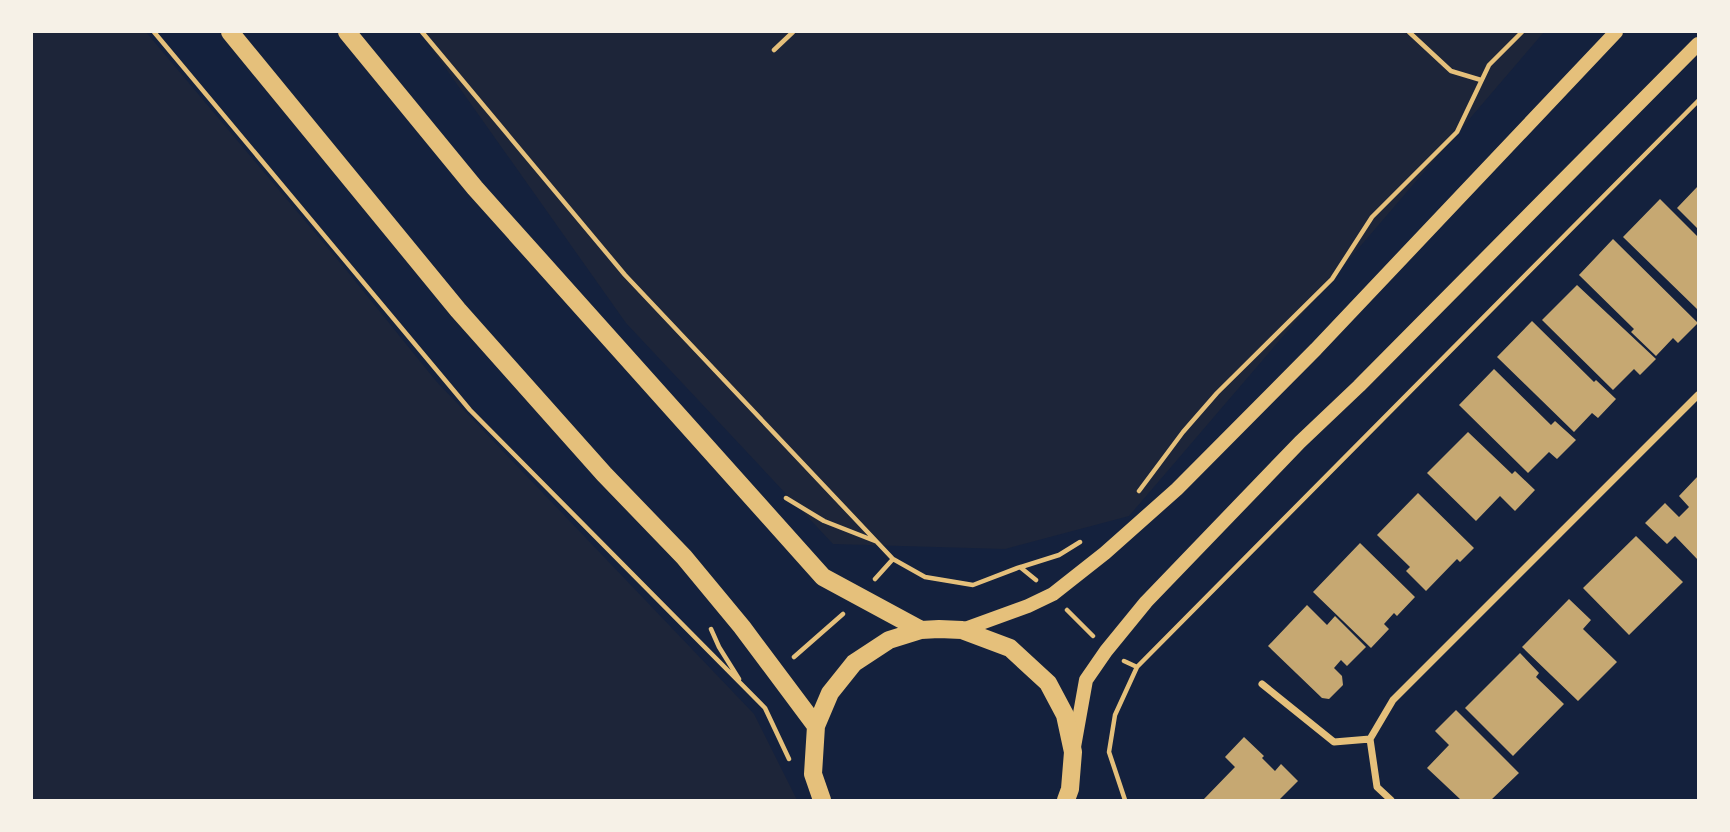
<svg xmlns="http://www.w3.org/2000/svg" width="1730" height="832" font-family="Signika,sans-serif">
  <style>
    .green { fill: #1d2539 }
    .building { fill: #c6a872 }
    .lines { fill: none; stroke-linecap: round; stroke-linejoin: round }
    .path { stroke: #e5c07b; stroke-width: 4.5 }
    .minor { stroke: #e5c07b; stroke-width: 7 }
    .secondary { stroke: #e5c07b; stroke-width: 14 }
    .primary { stroke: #e5c07b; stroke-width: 18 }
  </style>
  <rect width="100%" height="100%" fill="#14213d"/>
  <path class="green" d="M 32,32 L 146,32 L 343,266 L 436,381 L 754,714 L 797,800 L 32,800 Z
    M 420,32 L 1544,32 L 1129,516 L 1005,549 L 833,544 L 626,323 Z"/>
  <path class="building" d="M 1698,186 L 1698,229 L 1677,208 Z
    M 1660,199 L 1698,237 L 1698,307 L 1697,309 L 1623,237 Z
    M 1613,239 L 1698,323 L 1678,343 L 1673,338 L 1656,356 L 1631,332 L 1634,329 L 1579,275 Z
    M 1577,285 L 1656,359 L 1640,375 L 1634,369 L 1613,390 L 1542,320 Z
    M 1532,321 L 1594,382 L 1596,380 L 1616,399 L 1598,418 L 1592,413 L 1574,432 L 1497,357 Z
    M 1494,369 L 1551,425 L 1555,421 L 1576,440 L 1557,459 L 1549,452 L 1528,473 L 1459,405 Z
    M 1468,432 L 1512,474 L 1515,471 L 1535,490 L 1515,511 L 1500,496 L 1476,521 L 1427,473 Z
    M 1698,476 L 1698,560 L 1675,536 L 1667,544 L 1645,523 L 1665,503 L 1679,517 L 1689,507 L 1679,496 Z
    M 1418,493 L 1474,548 L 1460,562 L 1457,559 L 1426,591 L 1406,571 L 1410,567 L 1377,535 Z
    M 1636,536 L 1683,582 L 1629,635 L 1583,588 Z
    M 1360,543 L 1415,597 L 1397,616 L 1394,613 L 1384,624 L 1389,629 L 1371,648 L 1313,592 Z
    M 1569,599 L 1591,620 L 1583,629 L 1617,662 L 1578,701 L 1522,647 Z
    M 1307,605 L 1327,625 L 1335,616 L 1366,647 L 1347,666 L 1341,660 L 1334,668 L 1342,676 L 1343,685 L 1329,699 L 1322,698 L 1268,646 Z
    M 1520,653 L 1539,673 L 1536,677 L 1564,704 L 1513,756 L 1465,708 Z
    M 1456,710 L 1519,773 L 1491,800 L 1461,800 L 1427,768 L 1449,745 L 1435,731 Z
    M 1244,737 L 1264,756 L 1262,758 L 1275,771 L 1281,764 L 1298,781 L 1279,800 L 1203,800 L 1235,767 L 1225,757 Z"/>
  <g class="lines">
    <path class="path" d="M 154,32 L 470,410 L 765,708 L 789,759
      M 422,32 L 625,275 L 893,559 L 925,577 L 973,585 L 1020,567 L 1036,580
      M 1409,32 L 1451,71 L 1481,80
      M 774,50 L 793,32
      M 1139,491 L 1183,432 L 1217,393 L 1332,279 L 1372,217 L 1457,132 L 1489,65 L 1522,32
      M 786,498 L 824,521 L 875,541
      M 1021,567 L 1059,555 L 1080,542
      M 875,579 L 893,559
      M 1067,610 L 1093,636
      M 711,629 L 719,647 L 739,679
      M 794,657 L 843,614
      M 1124,661 L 1137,667 L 1115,715 L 1109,752 L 1125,800
      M 1137,667 L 1698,101"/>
    <path class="minor" d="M 1262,684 L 1334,742 L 1370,739
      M 1391,800 L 1377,787 L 1370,739 L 1393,700 L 1698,395"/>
    <path class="secondary" d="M 962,630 L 1028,606 L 1053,594 L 1105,553 L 1177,489 L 1316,349 L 1616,32
      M 1074,747 L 1086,680 L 1106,651 L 1146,602 L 1300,442 L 1359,386 L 1698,44"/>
    <path class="primary" d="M 230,32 L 458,310 L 604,474 L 684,557 L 742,627 L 816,726
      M 347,32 L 475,188 L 823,577 L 921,630
      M 822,800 L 813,774 L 816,726 L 830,693 L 854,663 L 889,640 L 921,630 L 939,629 L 962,630 L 1010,648 L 1048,683 L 1065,715 L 1073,752 L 1070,789 L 1066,800"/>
  </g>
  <rect width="1730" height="832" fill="none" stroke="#f6f1e7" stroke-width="66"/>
</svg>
